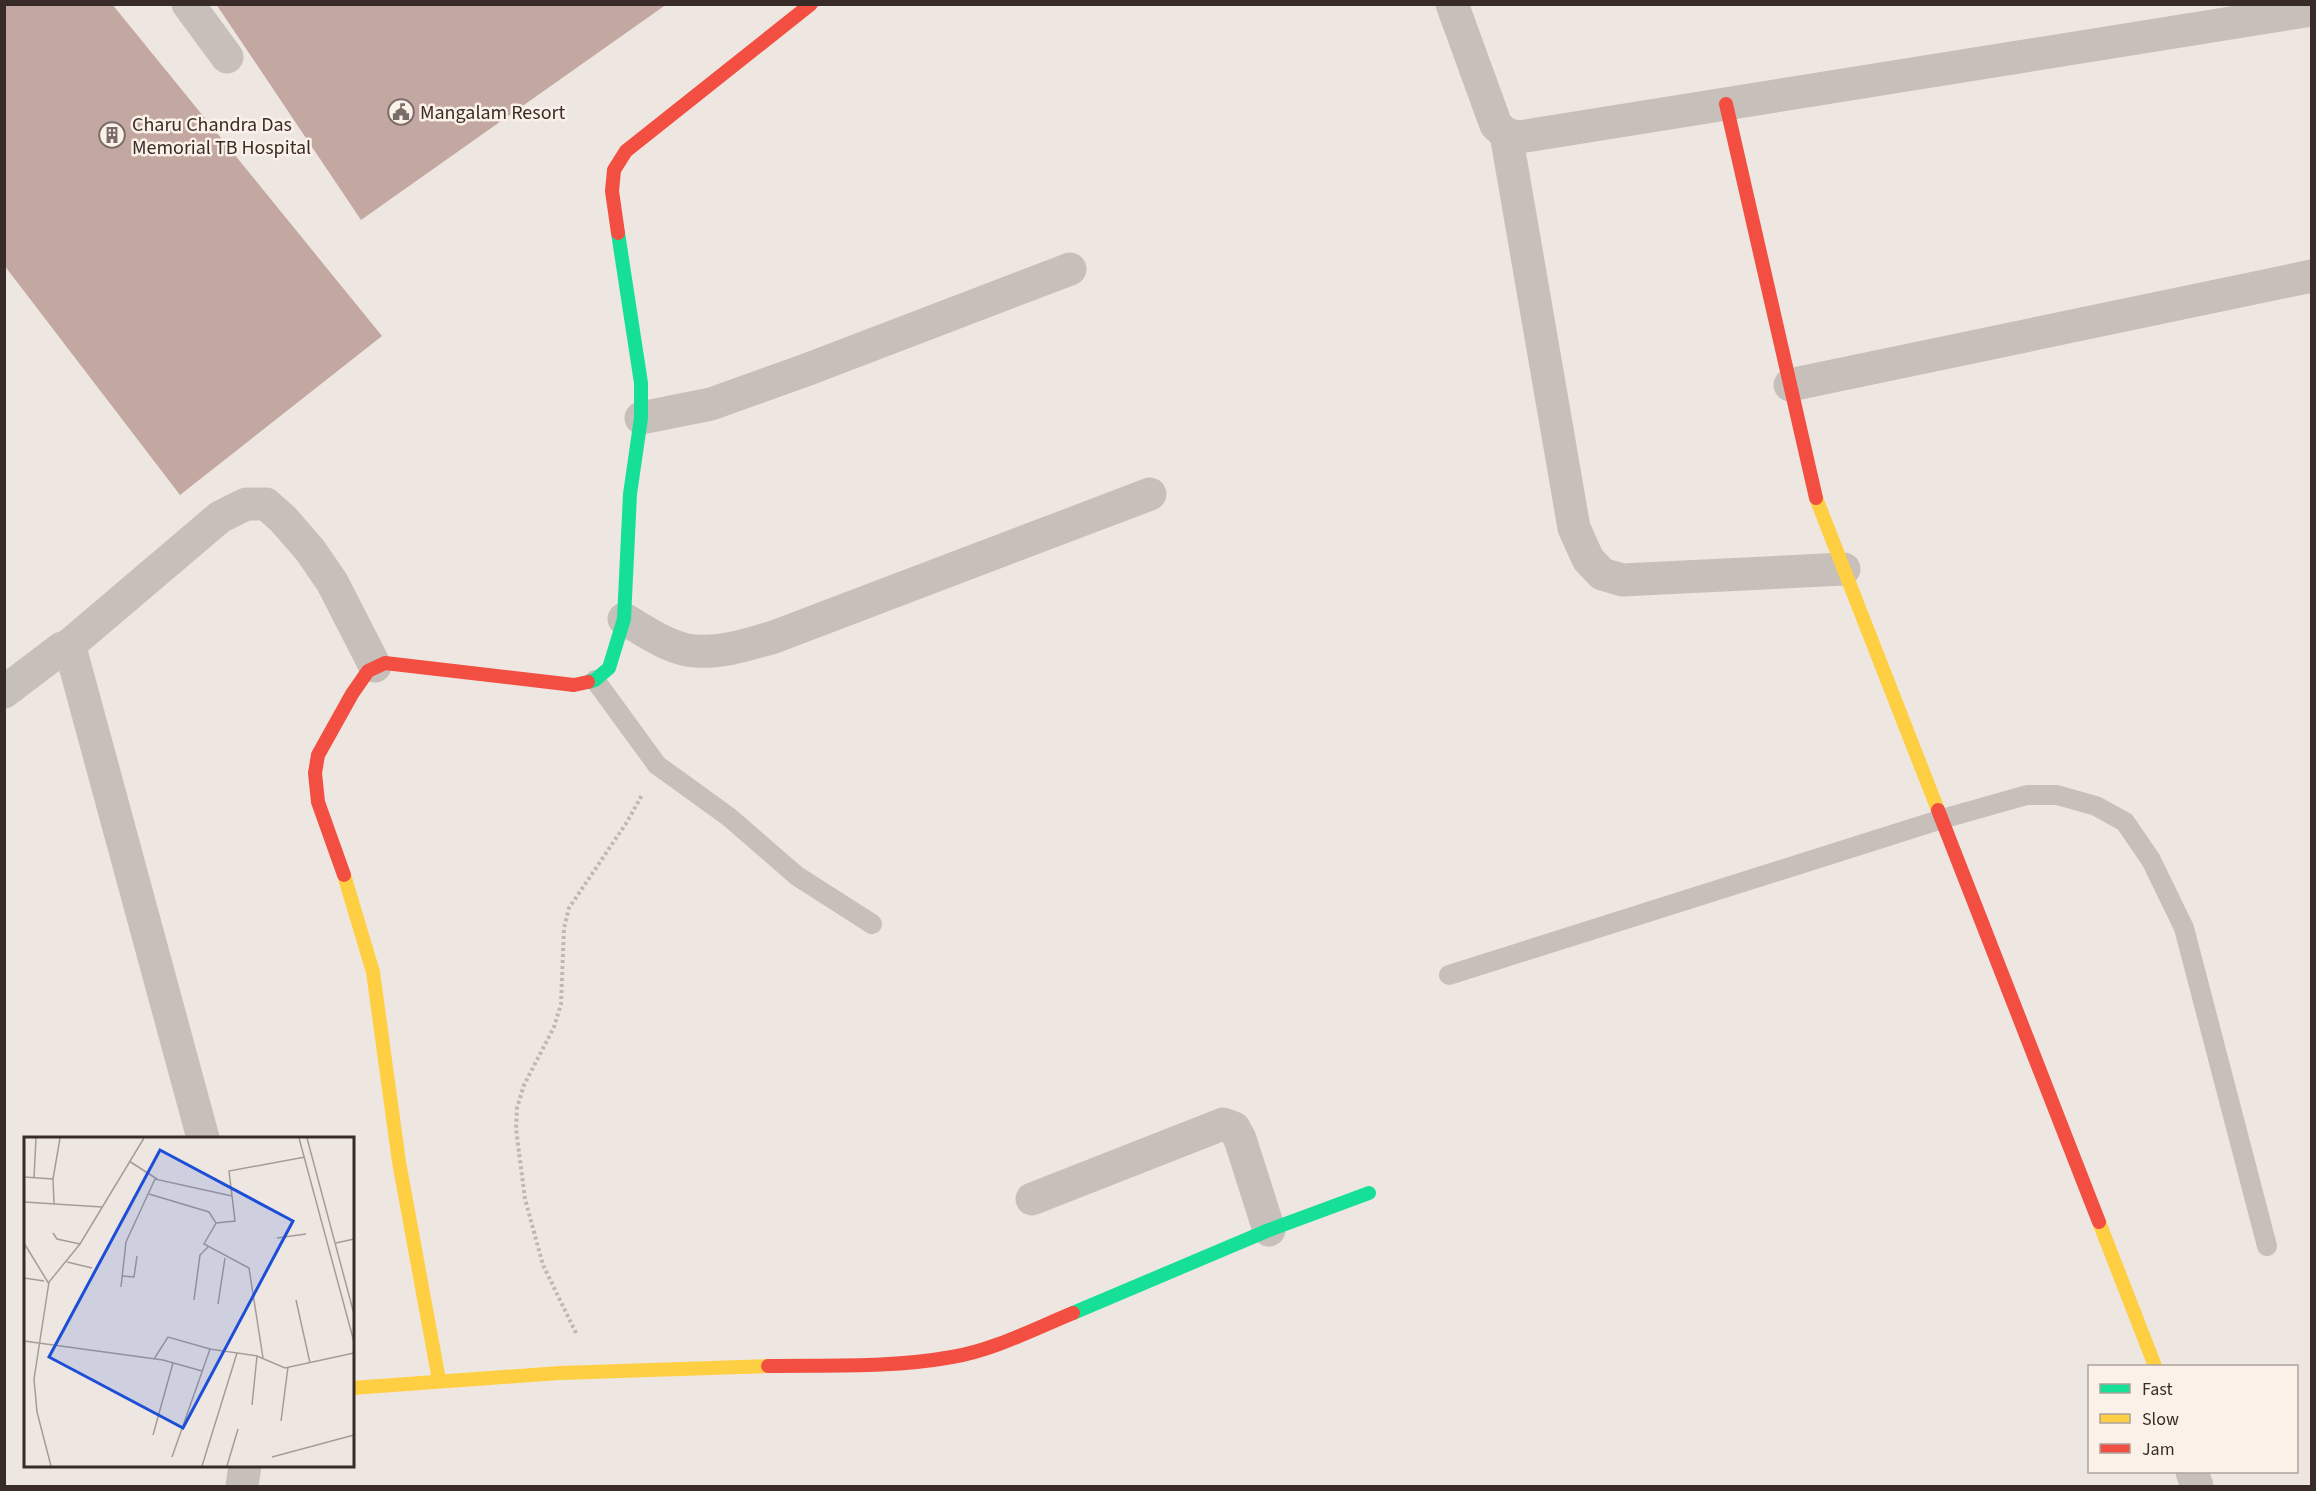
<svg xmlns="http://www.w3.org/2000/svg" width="2316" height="1491" font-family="'Source Sans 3',sans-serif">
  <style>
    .building { fill: #c3a8a2 }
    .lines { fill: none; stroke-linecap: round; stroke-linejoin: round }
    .path { stroke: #c0b7b2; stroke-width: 4; stroke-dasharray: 3 3; stroke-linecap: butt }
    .lane { stroke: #c7bfba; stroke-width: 20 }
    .street { stroke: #c7bfba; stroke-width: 33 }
    .fast { stroke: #16e098; stroke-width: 14 }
    .slow { stroke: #ffcf43; stroke-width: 14 }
    .jam { stroke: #f24e42; stroke-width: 14 }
    .labels { text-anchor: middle; stroke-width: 5; stroke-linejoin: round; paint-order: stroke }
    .poi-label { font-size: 20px; fill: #392c28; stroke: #fbf1e9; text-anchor: start }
    .inset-road { fill: none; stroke: #a69c97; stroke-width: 1.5 }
    .view { fill: #1d4ed8; fill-opacity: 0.15; stroke: #1d4ed8; stroke-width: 3 }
    .inset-edge { fill: none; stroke: #392c28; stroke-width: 3 }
  </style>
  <rect width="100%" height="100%" fill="#eee7e1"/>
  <path class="building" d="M 4,4 L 112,4 L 382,336 L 180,495 L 4,265 Z
    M 216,4 L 667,4 L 361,220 Z"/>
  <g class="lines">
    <path class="path" d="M 576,1333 L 543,1265 L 525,1199 L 516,1129 L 517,1108 L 524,1085 L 554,1027 L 561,1004 L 564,928 L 569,908 L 627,822 L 642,795"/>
    <path class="lane" d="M 595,680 L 657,765 L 729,817 L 797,876 L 872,924
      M 1449,975 L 1942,819 L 2027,795 L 2057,795 L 2096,806 L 2125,822 L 2151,860 L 2184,928 L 2267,1246"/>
    <path class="street" d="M 188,4 L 227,57
      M 1452,4 L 1496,125 L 1506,134 L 1519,137 L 2312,10
      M 1506,134 L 1574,528 L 1588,559 L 1602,574 L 1622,580 L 1844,569
      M 1790,385 L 2312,276
      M 641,418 L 711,404 L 806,370 L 1070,269
      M 624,619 C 645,631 671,650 696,651 C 723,653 749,644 774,637 L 1150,494
      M 67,647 L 220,517 L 246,504 L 266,504 L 283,519 L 310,550 L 332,582 L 375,666
      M 4,692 L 62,648 L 67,647 L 71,651 L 203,1138
      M 1032,1199 L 1223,1124 L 1234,1128 L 1240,1139 L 1269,1230
      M 2192,1472 L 2197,1486
      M 242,1486 L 245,1466"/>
    <path class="fast" d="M 588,682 L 595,680 L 609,668 L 624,619 L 630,494 L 641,418 L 641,383 L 618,233
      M 1073,1313 L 1269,1230 L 1369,1193"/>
    <path class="slow" d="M 1816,498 L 1938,810
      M 344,875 L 373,972 L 399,1162 L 439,1380
      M 2099,1222 L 2155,1366
      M 352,1388 L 560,1373 L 768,1366"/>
    <path class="jam" d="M 1726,104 L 1816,498
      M 618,233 L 612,191 L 614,170 L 626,151 L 811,4
      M 1938,810 L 2099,1222
      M 344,875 L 318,802 L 315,773 L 318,755 L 352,694 L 368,671 L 385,663 L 574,685 L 588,682
      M 768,1366 C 829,1365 891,1368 952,1357 C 994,1350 1034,1329 1073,1313"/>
  </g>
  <defs>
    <g id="civic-ring" transform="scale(1.35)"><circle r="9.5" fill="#fbf1e9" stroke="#786d69" stroke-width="1.5"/><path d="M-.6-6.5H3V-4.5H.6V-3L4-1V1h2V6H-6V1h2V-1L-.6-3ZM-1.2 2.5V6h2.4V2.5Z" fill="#786d69"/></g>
    <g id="building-ring" transform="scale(1.35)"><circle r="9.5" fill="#fbf1e9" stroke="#786d69" stroke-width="1.5"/><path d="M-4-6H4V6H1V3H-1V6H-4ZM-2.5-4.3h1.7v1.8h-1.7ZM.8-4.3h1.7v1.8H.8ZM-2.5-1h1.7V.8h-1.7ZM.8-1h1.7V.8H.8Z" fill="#786d69"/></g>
  </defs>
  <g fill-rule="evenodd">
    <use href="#civic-ring" x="401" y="112"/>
    <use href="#building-ring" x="112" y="135"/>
  </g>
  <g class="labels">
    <g class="poi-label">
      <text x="420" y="119">Mangalam Resort</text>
      <text x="132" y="131">Charu Chandra Das<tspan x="132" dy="23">Memorial TB Hospital</tspan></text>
    </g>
  </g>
  <g transform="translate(24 1137)">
    <rect width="330" height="330" fill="#eee7e1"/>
    <path class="inset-road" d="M 275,1 L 330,205M 283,1 L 330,177M 105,24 L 133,42M 0,40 L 29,42 L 30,67M 10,41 L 12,1M 29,42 L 36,1M 125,57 L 185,75 L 192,86 L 180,107 L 225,131 L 239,221M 0,65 L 78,70M 192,86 L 211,84 L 208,59M 29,96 L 33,102 L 56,107M 253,101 L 282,97M 0,106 L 25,147M 312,106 L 330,102M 43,125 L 68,131M 99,139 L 110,140 L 113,119M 0,141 L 20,144M 97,150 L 102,105 L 131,42 L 208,59 L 205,34 L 281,20M 170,163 L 176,118 L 184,110M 272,163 L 286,226M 194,167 L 201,121M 0,204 L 139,223 L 178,234M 130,222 L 144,200 L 186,212M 228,268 L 233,219M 257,284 L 264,230M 129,298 L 149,226M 148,320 L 186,212 L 233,219 L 261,231 L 330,216M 248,320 L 330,298M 27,329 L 13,275 L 10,242 L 25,145 L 56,107 L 120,1M 178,329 L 213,216M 203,329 L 214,292"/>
    <path class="view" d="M 136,13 L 269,84 L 159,291 L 25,220 Z"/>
    <rect width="330" height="330" class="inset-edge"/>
  </g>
  <rect width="2316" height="1491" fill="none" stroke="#392c28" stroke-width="12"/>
  <rect x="2088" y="1365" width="210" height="108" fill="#fbf1e9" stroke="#ada29c" stroke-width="1.5"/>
  <rect x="2100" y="1384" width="30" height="9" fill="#16e098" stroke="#ada29c" stroke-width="1.5"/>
  <text x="2142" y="1395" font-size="18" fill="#392c28">Fast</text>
  <rect x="2100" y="1414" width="30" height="9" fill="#ffcf43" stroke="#ada29c" stroke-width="1.5"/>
  <text x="2142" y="1425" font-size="18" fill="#392c28">Slow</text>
  <rect x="2100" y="1444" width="30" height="9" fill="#f24e42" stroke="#ada29c" stroke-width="1.5"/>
  <text x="2142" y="1455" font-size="18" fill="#392c28">Jam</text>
</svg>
